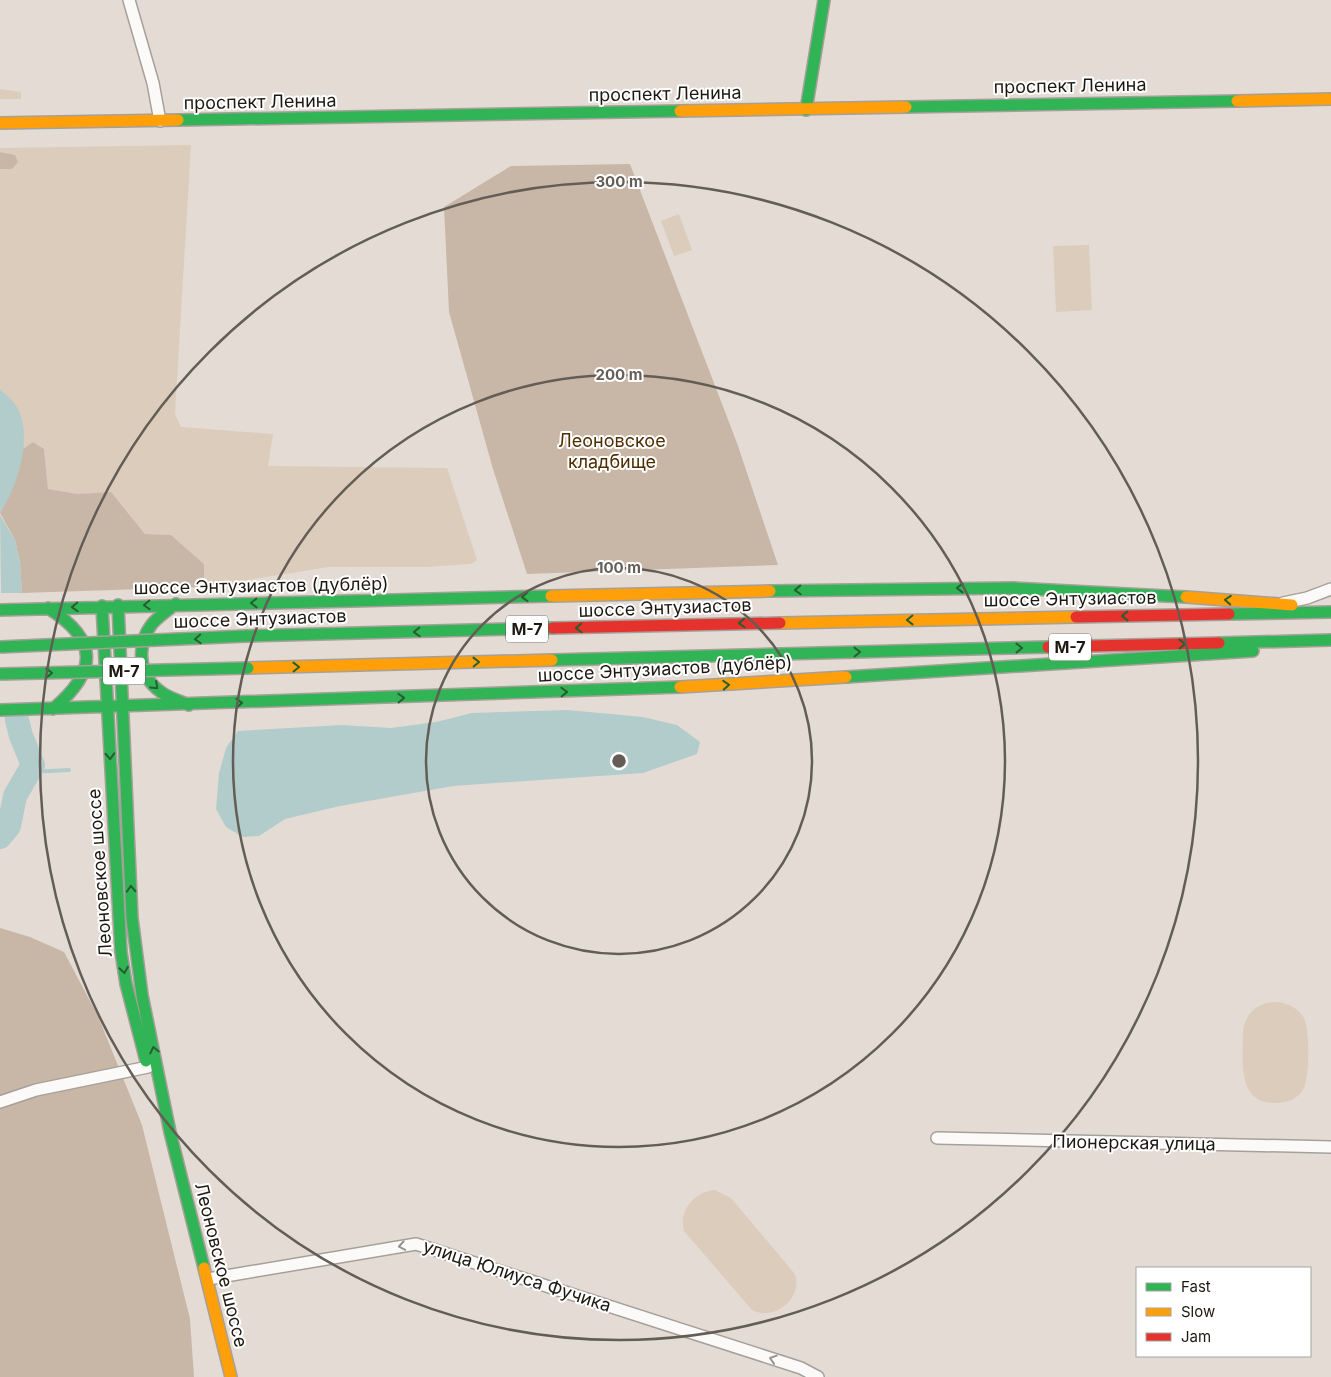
<svg xmlns="http://www.w3.org/2000/svg" width="1331" height="1377" font-family="Inter,sans-serif">
  <style>
    .green { fill: #dcccbc }
    .forest { fill: #c8b7a7 }
    .water { fill: #b2cccb }
    .lines { fill: none; stroke-linecap: round; stroke-linejoin: round }
    .stream { stroke: #b2cccb; stroke-width: 4 }
    .river { stroke: #b2cccb; stroke-width: 24 }
    .street-casing { stroke: #a6a09a; stroke-width: 14 }
    .fast-casing { stroke: #a6a09a; stroke-width: 14 }
    .slow-casing { stroke: #a6a09a; stroke-width: 14 }
    .jam-casing { stroke: #a6a09a; stroke-width: 14 }
    .street { stroke: #fbfaf9; stroke-width: 11 }
    .fast { stroke: #30b455; stroke-width: 11 }
    .slow { stroke: #ff9f0a; stroke-width: 11 }
    .jam { stroke: #e5322d; stroke-width: 11 }
    .fast-bridge-casing { stroke: #a6a09a; stroke-width: 14; stroke-linecap: butt }
    .fast-bridge { stroke: #30b455; stroke-width: 11 }
    .oneway { stroke: #265e30 }
    .oneway2 { stroke: #979491 }
    .ring { fill: none; stroke: #635d56; stroke-width: 2.5 }
    .labels { text-anchor: middle; stroke-width: 4; stroke-linejoin: round; paint-order: stroke }
    .shield { fill: #fff; stroke: #615d59; stroke-width: 1 }
    .shield-label { font-size: 16px; font-weight: bold; fill: #1d1812 }
    .street-label { font-size: 18px; fill: #1d1812; stroke: #fff }
    .park-label { font-size: 18px; fill: #4f2d01; stroke: #fff }
    .centre { fill: #635d56; stroke: #fff; stroke-width: 2.5 }
    .ring-label { font-size: 15px; text-anchor: middle; font-weight: bold; fill: #635d56; stroke: #fff; stroke-width: 4; stroke-linejoin: round; paint-order: stroke }
  </style>
  <rect width="100%" height="100%" fill="#e4dcd4"/>
  <path class="green" d="M 0,89 L 21,92 L 21,99 L 0,99 Z
    M 191,145 L 175,414 L 181,427 L 273,434 L 268,466 L 447,468 L 477,560 L 471,564 L 426,567 L 329,567 L 204,587 L 204,564 L 171,535 L 145,534 L 111,492 L 77,494 L 48,489 L 44,449 L 33,442 L 23,449 C 25,419 20,410 0,389 L 0,169 L 12,169 L 15,155 L 0,152 L 0,148 Z
    M 679,214 L 692,250 L 674,256 L 661,221 Z
    M 1089,245 L 1092,310 L 1056,312 L 1053,246 Z
    M 1278,1002 C 1289,1004 1298,1008 1304,1018 C 1310,1030 1310,1078 1303,1090 C 1297,1099 1287,1103 1276,1103 C 1236,1105 1243,1058 1243,1031 C 1246,1011 1259,1002 1278,1002 Z
    M 715,1190 L 731,1198 L 795,1274 C 803,1298 775,1322 752,1310 L 684,1231 C 678,1211 695,1191 715,1190 Z"/>
  <path class="forest" d="M 0,152 L 15,155 L 18,162 L 12,169 L 0,169 Z
    M 630,164 L 737,443 L 778,565 L 527,574 L 493,469 L 449,312 L 444,207 L 511,166 Z
    M 33,442 L 44,449 L 48,489 L 77,494 L 111,492 L 145,534 L 171,535 L 204,564 L 204,587 L 22,593 L 20,563 L 15,540 L 0,513 L 15,480 L 23,449 Z
    M 0,928 L 30,937 L 64,952 L 98,1016 L 142,1125 L 190,1319 L 194,1377 L 0,1377 Z"/>
  <path class="water" d="M 0,389 C 6,395 15,402 18,409 C 33,439 17,487 0,513 Z
    M 0,515 L 15,540 L 20,563 L 22,593 L 1,593 Z
    M 567,710 L 643,717 L 677,725 L 700,742 L 697,754 L 643,773 L 453,786 L 340,806 L 285,819 L 259,836 L 243,837 L 226,827 L 216,809 L 219,773 L 226,748 L 238,731 L 342,725 L 391,728 L 436,722 L 472,713 Z"/>
  <g class="lines">
    <path class="stream" d="M 30,772 L 69,770"/>
    <path class="river" d="M 0,837 L 9,826 L 15,796 L 33,765 L 21,736 L 17,720"/>
    <g class="street-casing">
      <path id="street" d="M 129,0 L 153,83 L 160,121
        M 1283,603 L 1307,598 L 1331,589
        M 0,1102 L 36,1090 L 148,1067
        M 937,1138 L 1331,1147
        M 208,1279 L 416,1244 L 801,1368 L 818,1377"/>
    </g>
    <g class="fast-casing">
      <path id="fast" d="M 906,107 L 1237,101
        M 806,110 L 824,0
        M 178,120 L 680,111
        M 770,591 L 1013,588 L 1186,597
        M 176,604 C 168,610 159,616 152,624 C 136,645 138,676 161,692 C 169,698 180,701 189,705
        M 118,605 L 132,918 L 142,995 L 170,1132 L 204,1268
        M 102,606 L 121,952 L 126,984 L 146,1061
        M 48,608 C 99,640 98,671 53,709
        M 0,610 L 551,596
        M 1229,614 L 1331,612
        M 246,636 L 553,628
        M 1219,643 L 1331,640
        M 552,660 L 1048,647
        M 846,677 L 1253,651
        M 0,710 L 680,687"/>
    </g>
    <g class="slow-casing">
      <path id="slow" d="M 1237,101 L 1331,99
        M 680,111 L 906,107
        M 0,123 L 178,120
        M 551,596 L 770,591
        M 1186,597 L 1292,605
        M 780,623 L 1076,617
        M 248,668 L 552,660
        M 680,687 L 846,677
        M 204,1268 L 231,1377"/>
    </g>
    <g class="jam-casing">
      <path id="jam" d="M 1076,617 L 1229,614
        M 553,628 L 780,623
        M 1048,647 L 1219,643"/>
    </g>
    <use href="#street" class="street"/>
    <use href="#fast" class="fast"/>
    <use href="#slow" class="slow"/>
    <use href="#jam" class="jam"/>
    <g class="fast-bridge-casing">
      <path id="fast-bridge" d="M 0,647 L 246,636
        M 0,674 L 248,668"/>
    </g>
    <use href="#fast-bridge" class="fast-bridge"/>
  </g>
  <defs><path id="oneway-chevron" d="M-2-3.5L2.5 0L-2 3.5" fill="none" stroke-width="1.6" stroke-linecap="round" stroke-linejoin="round" transform="scale(1.25)"/></defs>
  <g class="oneway">
    <use href="#oneway-chevron" transform="translate(960 588) rotate(-180)"/>
    <use href="#oneway-chevron" transform="translate(798 590) rotate(178)"/>
    <use href="#oneway-chevron" transform="translate(525 597) rotate(178)"/>
    <use href="#oneway-chevron" transform="translate(1228 600) rotate(-176)"/>
    <use href="#oneway-chevron" transform="translate(254 603) rotate(179)"/>
    <use href="#oneway-chevron" transform="translate(147 605) rotate(178)"/>
    <use href="#oneway-chevron" transform="translate(75 607) rotate(178)"/>
    <use href="#oneway-chevron" transform="translate(1125 616) rotate(179)"/>
    <use href="#oneway-chevron" transform="translate(910 620) rotate(179)"/>
    <use href="#oneway-chevron" transform="translate(742 623) rotate(178)"/>
    <use href="#oneway-chevron" transform="translate(579 628) rotate(178)"/>
    <use href="#oneway-chevron" transform="translate(417 632) rotate(178)"/>
    <use href="#oneway-chevron" transform="translate(198 639) rotate(177)"/>
    <use href="#oneway-chevron" transform="translate(1182 644) rotate(-1)"/>
    <use href="#oneway-chevron" transform="translate(1019 648) rotate(-1)"/>
    <use href="#oneway-chevron" transform="translate(857 652) rotate(-1)"/>
    <use href="#oneway-chevron" transform="translate(476 662) rotate(-1)"/>
    <use href="#oneway-chevron" transform="translate(296 667) rotate(-1)"/>
    <use href="#oneway-chevron" transform="translate(49 673) rotate(-1)"/>
    <use href="#oneway-chevron" transform="translate(726 685) rotate(-4)"/>
    <use href="#oneway-chevron" transform="translate(155 686) rotate(43)"/>
    <use href="#oneway-chevron" transform="translate(564 692) rotate(-2)"/>
    <use href="#oneway-chevron" transform="translate(401 698) rotate(-2)"/>
    <use href="#oneway-chevron" transform="translate(239 703) rotate(-2)"/>
    <use href="#oneway-chevron" transform="translate(110 756) rotate(87)"/>
    <use href="#oneway-chevron" transform="translate(131 889) rotate(-93)"/>
    <use href="#oneway-chevron" transform="translate(124 970) rotate(81)"/>
    <use href="#oneway-chevron" transform="translate(154 1050) rotate(-102)"/>
  </g>
  <g class="oneway2">
    <use href="#oneway-chevron" transform="translate(402 1246) rotate(170)"/>
    <use href="#oneway-chevron" transform="translate(773 1359) rotate(-162)"/>
  </g>
  <g class="ring">
    <circle cx="619" cy="761" r="193"/>
    <circle cx="619" cy="761" r="386"/>
    <circle cx="619" cy="761" r="579"/>
  </g>
  <g class="labels">
    <g class="shield">
      <rect x="506" y="615.5" width="42" height="27" rx="4"/>
      <rect x="1049" y="633.5" width="42" height="27" rx="4"/>
      <rect x="103" y="657.5" width="42" height="27" rx="4"/>
    </g>
    <g class="shield-label">
      <text x="527" y="635">М-7</text>
      <text x="1070" y="653">М-7</text>
      <text x="124" y="677">М-7</text>
    </g>
    <g class="street-label">
      <text transform="translate(1070 86) rotate(-1)" y="6">проспект Ленина</text>
      <text transform="translate(665 94) rotate(-1)" y="6">проспект Ленина</text>
      <text transform="translate(260 102) rotate(-1)" y="6">проспект Ленина</text>
      <text transform="translate(261 586) rotate(-1)" y="6">шоссе Энтузиастов (дублёр)</text>
      <text transform="translate(1070 599) rotate(-1)" y="6">шоссе Энтузиастов</text>
      <text transform="translate(665 608) rotate(-2)" y="6">шоссе Энтузиастов</text>
      <text transform="translate(260 619) rotate(-2)" y="6">шоссе Энтузиастов</text>
      <text transform="translate(665 669) rotate(-3)" y="6">шоссе Энтузиастов (дублёр)</text>
      <text transform="translate(100 873) rotate(-94)" y="6">Леоновское шоссе</text>
      <text transform="translate(1134 1143) rotate(1)" y="6">Пионерская улица</text>
      <text transform="translate(221 1265) rotate(76)" y="6">Леоновское шоссе</text>
      <text transform="translate(517 1276) rotate(18)" y="6">улица Юлиуса Фучика</text>
    </g>
    <g class="park-label">
      <text x="612" y="447">Леоновское<tspan x="612" dy="21">кладбище</tspan></text>
    </g>
  </g>
  <circle cx="619" cy="761" r="8" class="centre"/>
  <g class="ring-label">
    <text x="619" y="187">300 m</text>
    <text x="619" y="380">200 m</text>
    <text x="619" y="573">100 m</text>
  </g>
  <rect x="1136" y="1267" width="175" height="90" fill="#ffffff" stroke="#a5a3a0"/>
  <rect x="1146" y="1283" width="25" height="8" fill="#30b455" stroke="#a5a3a0"/>
  <text x="1181" y="1292" font-size="15" fill="#1d1812">Fast</text>
  <rect x="1146" y="1308" width="25" height="8" fill="#ff9f0a" stroke="#a5a3a0"/>
  <text x="1181" y="1317" font-size="15" fill="#1d1812">Slow</text>
  <rect x="1146" y="1333" width="25" height="8" fill="#e5322d" stroke="#a5a3a0"/>
  <text x="1181" y="1342" font-size="15" fill="#1d1812">Jam</text>
</svg>
